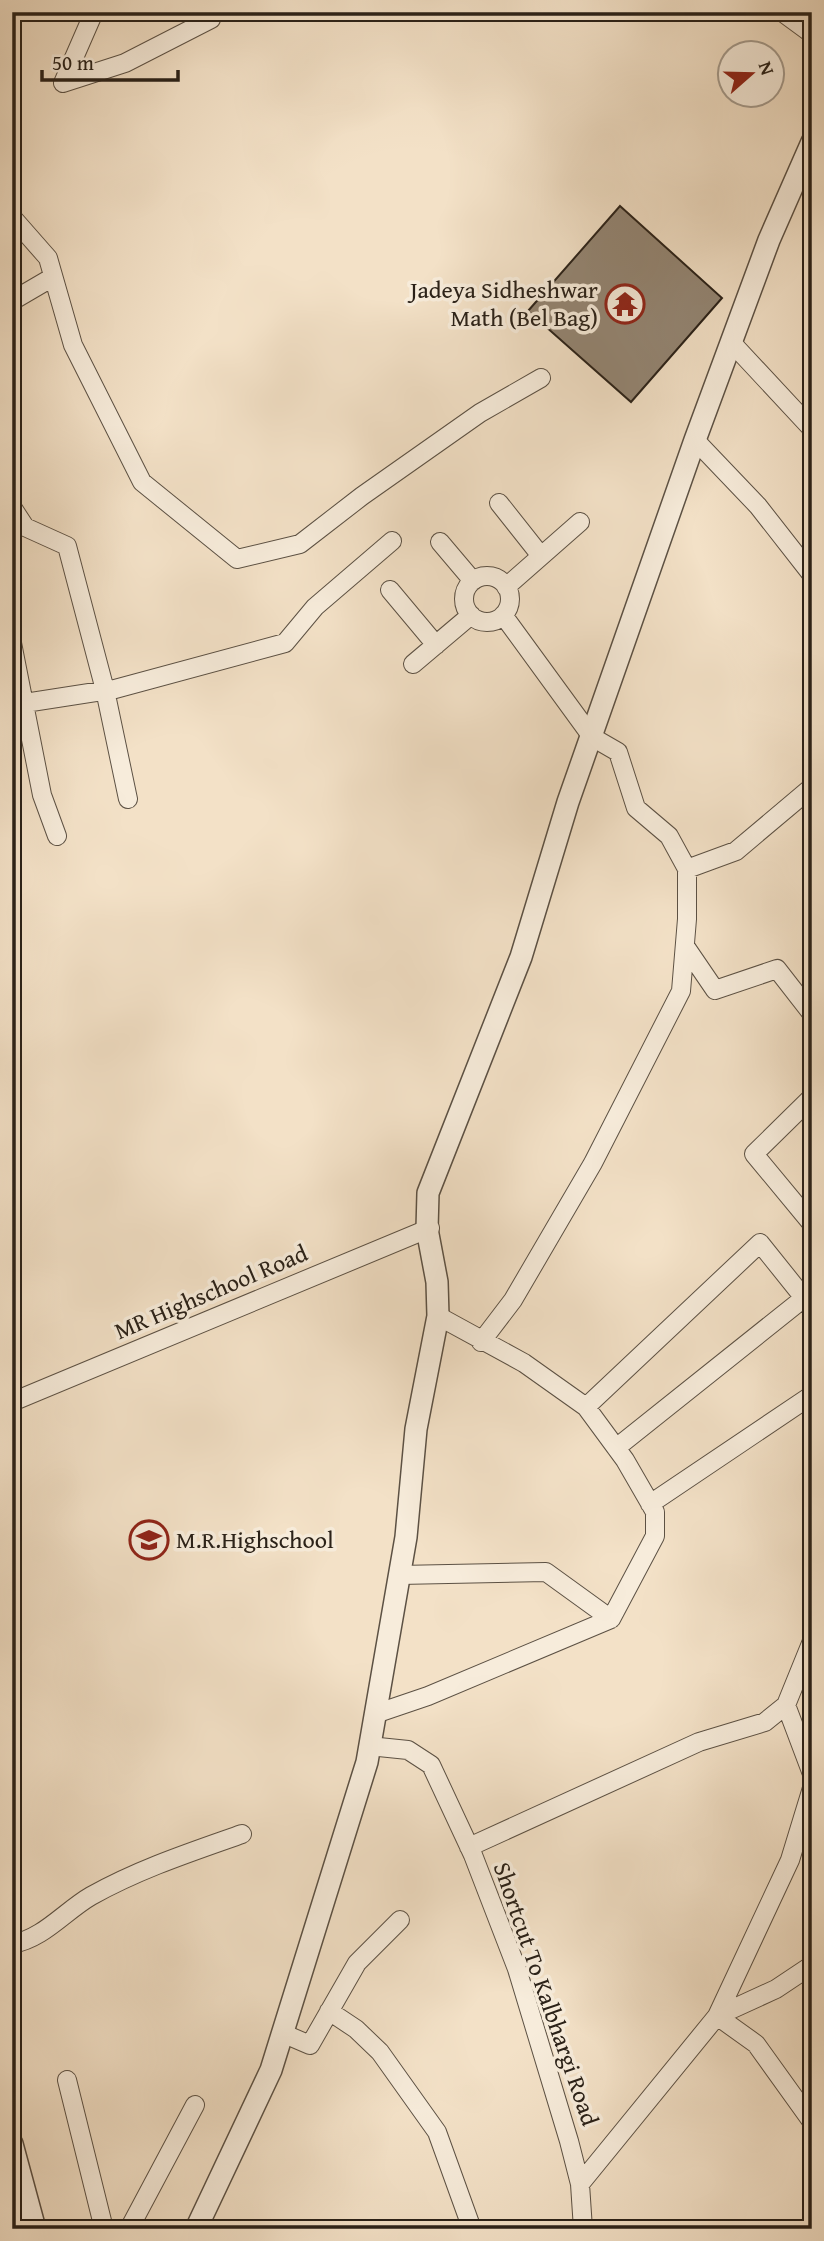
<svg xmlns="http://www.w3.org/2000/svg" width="824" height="2241" font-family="'Gentium Book Plus',serif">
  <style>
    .building { fill: #938573; stroke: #2a2118; stroke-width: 2 }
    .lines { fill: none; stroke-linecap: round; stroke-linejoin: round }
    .minor-casing { stroke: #5c5144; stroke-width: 20 }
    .tertiary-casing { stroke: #5c5144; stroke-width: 24 }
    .minor { stroke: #f7ecdb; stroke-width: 18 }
    .tertiary { stroke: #f7ecdb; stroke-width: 21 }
    .labels { text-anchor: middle; stroke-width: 7; stroke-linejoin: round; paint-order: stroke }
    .poi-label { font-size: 24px; fill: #2a2118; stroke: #f7ecdb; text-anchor: end }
    .street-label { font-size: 24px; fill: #2a2118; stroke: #f7ecdb }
  </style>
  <rect width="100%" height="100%" fill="#f3e1c7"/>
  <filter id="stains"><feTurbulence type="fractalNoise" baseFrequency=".00286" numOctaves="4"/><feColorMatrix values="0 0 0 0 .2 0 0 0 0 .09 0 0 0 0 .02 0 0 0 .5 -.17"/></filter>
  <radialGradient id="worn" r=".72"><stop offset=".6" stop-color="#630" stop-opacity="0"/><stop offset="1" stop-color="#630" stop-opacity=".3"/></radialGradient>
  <path class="building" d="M 620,206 L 722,298 L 631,402 L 528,311 Z"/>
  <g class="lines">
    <g class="minor-casing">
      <path id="minor" d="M 94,12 L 63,83 L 125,63 L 211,19 L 212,12
        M 782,12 L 812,34
        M 12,217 L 48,258 L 73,345 L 142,482 L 237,559 L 300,544 L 362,496 L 480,413 L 541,378
        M 12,301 L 53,277
        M 731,342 L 812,429
        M 695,440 L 758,506 L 812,575
        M 499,503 L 541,556
        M 12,507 L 25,527 L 67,546 L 105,690 L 128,799
        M 440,542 L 473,581
        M464 599a23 23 0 1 1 46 0a23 23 0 1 1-46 0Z
        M 506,587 L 580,522
        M 390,590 L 436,645
        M 12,643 L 42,795 L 57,836
        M 413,664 L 471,615
        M 12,705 L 115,689 L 285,643 L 315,607 L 392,541
        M 687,869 L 736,851 L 812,787
        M 685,946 L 715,990 L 777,969 L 812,1014
        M 812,1097 L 754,1154 L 812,1224
        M 481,1342 L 513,1300 L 593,1163 L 681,991 L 687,919 L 687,869 L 669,836 L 636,808 L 618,752 L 592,737 L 503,615
        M 12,1402 L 430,1228
        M 586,1407 L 760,1243 L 812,1308
        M 616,1448 L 804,1298
        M 650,1504 L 812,1395
        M 399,1575 L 546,1572 L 611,1619 L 655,1536 L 655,1512 L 625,1460 L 586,1407 L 524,1363 L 438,1316
        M 786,1705 L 812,1774
        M 375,1714 L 428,1696 L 611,1619
        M 369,1746 L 408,1750 L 431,1765 L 473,1855 L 517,1969 L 569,2141 L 580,2184 L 583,2229
        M 469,1847 L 699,1742 L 765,1722 L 786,1705 L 812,1641
        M 12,1944 C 43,1939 65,1911 91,1896 C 139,1869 191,1852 242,1834
        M 812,1965 L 776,1989 L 717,2016 L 756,2044 L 812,2122
        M 329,2011 L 356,2029 L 380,2052 L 437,2132 L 472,2229
        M 282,2033 L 310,2045 L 357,1963 L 400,1920
        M 67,2080 L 104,2229
        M 580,2184 L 717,2016 L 790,1860 L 812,1788
        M 129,2229 L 195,2105"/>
    </g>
    <g class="tertiary-casing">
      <path id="tertiary" d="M 12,2144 L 35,2229
        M 196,2229 L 271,2070 L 367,1762 L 406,1537 L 416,1429 L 438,1316 L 437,1282 L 427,1229 L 428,1193 L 521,957 L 568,802 L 695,440 L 769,240 L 812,142"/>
    </g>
    <use href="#minor" class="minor"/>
    <use href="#tertiary" class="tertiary"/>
  </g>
  <defs>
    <g id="temple-ring" transform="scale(2.0125)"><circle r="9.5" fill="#f7ecdb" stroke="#8f2418" stroke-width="1.5"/><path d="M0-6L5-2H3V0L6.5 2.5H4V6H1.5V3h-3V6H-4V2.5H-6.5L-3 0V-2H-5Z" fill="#8f2418"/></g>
    <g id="school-ring" transform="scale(2.0125)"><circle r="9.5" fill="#f7ecdb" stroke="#8f2418" stroke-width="1.5"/><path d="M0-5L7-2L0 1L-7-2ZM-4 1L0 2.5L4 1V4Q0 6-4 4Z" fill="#8f2418"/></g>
  </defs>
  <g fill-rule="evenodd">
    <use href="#temple-ring" x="625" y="304"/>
    <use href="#school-ring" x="149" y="1540"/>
  </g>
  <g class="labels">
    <g class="poi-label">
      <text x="598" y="298">Jadeya Sidheshwar<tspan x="598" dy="28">Math (Bel Bag)</tspan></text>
      <text x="176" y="1548" text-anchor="start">M.R.Highschool</text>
    </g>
    <g class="street-label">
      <text transform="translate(211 1292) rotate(-23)" y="8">MR Highschool Road</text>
      <text transform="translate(546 1994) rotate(71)" y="8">Shortcut To Kalbhargi Road</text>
    </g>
  </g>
  <rect width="824" height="2241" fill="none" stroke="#f3e1c7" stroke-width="42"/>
  <rect x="14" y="14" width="796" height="2213" fill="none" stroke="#2a2118" stroke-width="3.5"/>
  <rect x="21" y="21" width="782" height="2199" fill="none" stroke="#2a2118" stroke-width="2"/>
  <g transform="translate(751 74) rotate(70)"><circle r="33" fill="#f7ecdb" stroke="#a59b8d" stroke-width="2"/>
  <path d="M0-5L12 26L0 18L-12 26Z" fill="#8f2418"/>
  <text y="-10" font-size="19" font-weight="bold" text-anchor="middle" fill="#2a2118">N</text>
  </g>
  <path d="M42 70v10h136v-10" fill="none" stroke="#2a2118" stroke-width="3.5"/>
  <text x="52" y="70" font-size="21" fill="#2a2118" stroke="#f7ecdb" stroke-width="5" paint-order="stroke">50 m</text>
  <rect width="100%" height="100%" filter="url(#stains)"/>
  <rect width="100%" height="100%" fill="url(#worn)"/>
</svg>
